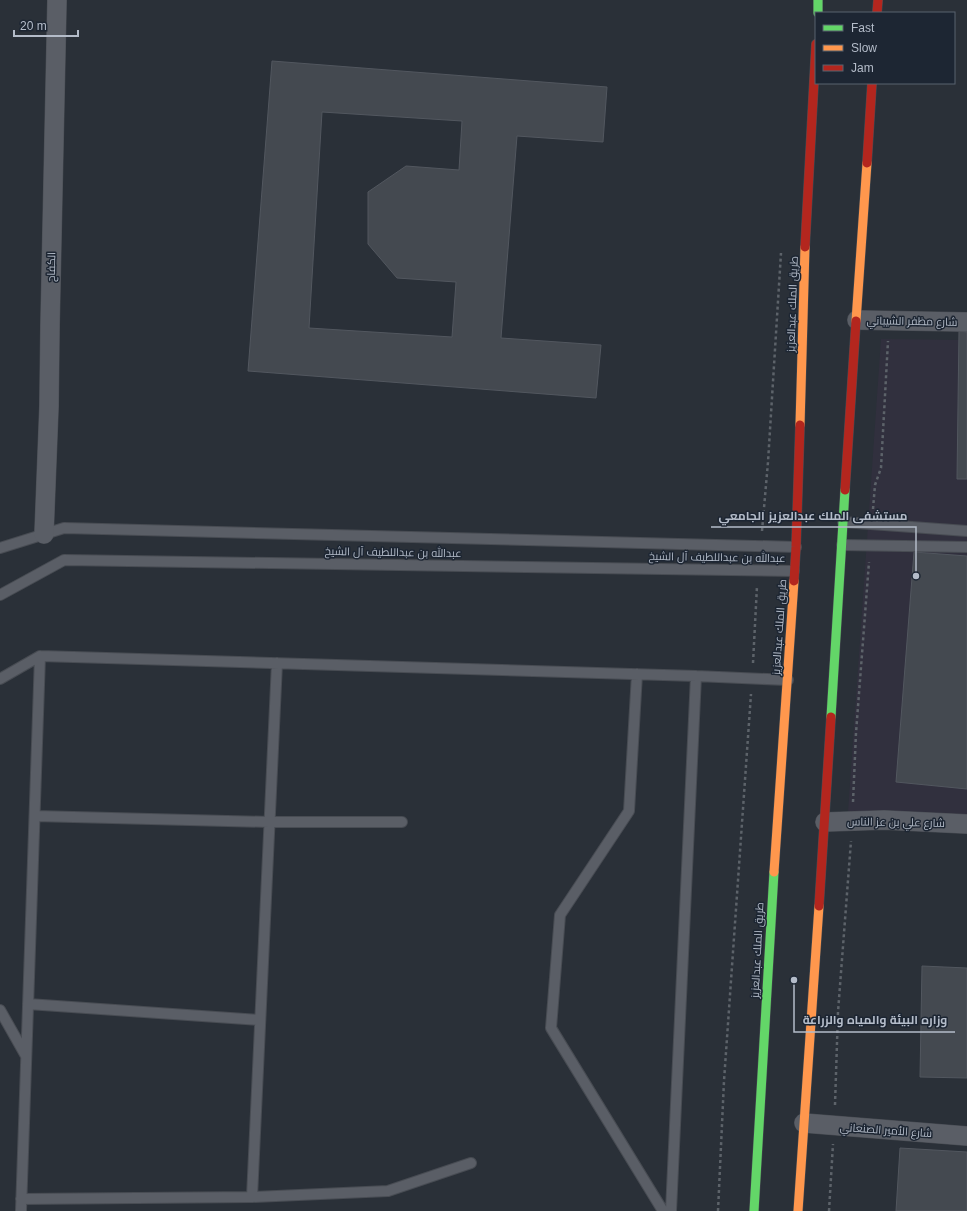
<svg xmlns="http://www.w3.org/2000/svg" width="967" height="1211" font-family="Helvetica,Cairo,sans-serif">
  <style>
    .medical { fill: #31303e }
    .building { fill: #444950; stroke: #52575f; fill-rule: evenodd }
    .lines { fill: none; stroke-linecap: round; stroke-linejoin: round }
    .lane-casing { stroke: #484c53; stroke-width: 12 }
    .street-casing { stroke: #484c53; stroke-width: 20 }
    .fast-casing { stroke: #484c53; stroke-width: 10 }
    .slow-casing { stroke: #484c53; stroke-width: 10 }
    .jam-casing { stroke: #484c53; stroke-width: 10 }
    .path { stroke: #5d636a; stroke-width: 2.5; stroke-dasharray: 3 3; stroke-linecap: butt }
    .lane { stroke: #5a5e66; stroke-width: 10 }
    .street { stroke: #5a5e66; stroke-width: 19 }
    .fast { stroke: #63d668; stroke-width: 9 }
    .slow { stroke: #ff974d; stroke-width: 9 }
    .jam { stroke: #b3261e; stroke-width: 9 }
    .labels { text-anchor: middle; stroke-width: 3; stroke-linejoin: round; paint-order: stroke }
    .street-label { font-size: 11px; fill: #b4bcc9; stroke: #1d2633 }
    .leader { fill: none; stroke: #b4bcc9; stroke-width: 1.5 }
    .callout-dot { fill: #b4bcc9; stroke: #1d2633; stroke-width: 1.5 }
    .callout-label { font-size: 12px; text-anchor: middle; font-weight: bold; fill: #b4bcc9; stroke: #1d2633; stroke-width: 3; stroke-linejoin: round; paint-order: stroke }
  </style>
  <rect width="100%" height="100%" fill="#2a3038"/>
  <path class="medical" d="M 881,339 L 967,340 L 967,816 L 848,812 Z"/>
  <path class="building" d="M 272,61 L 607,87 L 603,142 L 517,136 L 501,338 L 601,345 L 596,398 L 248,371 ZM 322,112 L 462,121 L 459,170 L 406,166 L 368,192 L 368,244 L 397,278 L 456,282 L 452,337 L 309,328 Z
    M 959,331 L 967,332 L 967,479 L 957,479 Z
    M 914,552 L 967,556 L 967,789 L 896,782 Z
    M 922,966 L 967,968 L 967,1078 L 920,1077 Z
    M 900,1148 L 967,1152 L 967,1211 L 896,1211 Z"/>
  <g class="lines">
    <g class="lane-casing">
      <path id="lane" d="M 843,522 L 967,531
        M 842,545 L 967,547
        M 0,548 L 64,528 L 796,547
        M 0,595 L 64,560 L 794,571
        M 637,674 L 629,811 L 560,915 L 551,1028 L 663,1211
        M 0,679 L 40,656 L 696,676 L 788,680
        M 35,816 L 269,822 L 402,822
        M 28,1004 L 260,1020
        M 0,1010 L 26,1056
        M 252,1197 L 277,663
        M 21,1199 L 252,1197 L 388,1191 L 471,1163
        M 21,1211 L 40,656
        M 671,1211 L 696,676"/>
    </g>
    <g class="street-casing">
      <path id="street" d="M 857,320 L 967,322
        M 44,534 L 49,406 L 50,326 L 57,0
        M 825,822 L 884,820 L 967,824
        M 804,1123 L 967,1136"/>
    </g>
    <g class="fast-casing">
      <path id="fast" d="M 818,0 L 818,13
        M 831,717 L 845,490
        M 754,1211 L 774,872"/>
    </g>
    <g class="slow-casing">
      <path id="slow" d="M 856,321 L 867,163
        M 800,425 L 805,247
        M 774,872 L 794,581
        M 798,1211 L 819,906"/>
    </g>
    <g class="jam-casing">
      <path id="jam" d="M 877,13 L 878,0
        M 867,163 L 872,83
        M 805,247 L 816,44
        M 845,490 L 856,321
        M 794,581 L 796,547 L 800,425
        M 819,906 L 831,717"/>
    </g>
    <path class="path" d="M 873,509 L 875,485 L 881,468 L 888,341
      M 762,531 L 768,462 L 781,253
      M 753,663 L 757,586
      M 853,802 L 856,733 L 869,562
      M 835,1105 L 838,1012 L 851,841
      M 718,1211 L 724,1081 L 751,694
      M 829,1211 L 833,1144"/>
    <use href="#lane" class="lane"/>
    <use href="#street" class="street"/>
    <use href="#fast" class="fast"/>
    <use href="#slow" class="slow"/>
    <use href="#jam" class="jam"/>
  </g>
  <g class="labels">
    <g class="street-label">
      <text transform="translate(51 267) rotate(-89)" y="4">الكفاح</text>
      <text transform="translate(792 304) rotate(-88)" y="4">طريق الملك عبدالعزيز</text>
      <text transform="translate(912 321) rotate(1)" y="4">شارع مظفر الشيباني</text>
      <text transform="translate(393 552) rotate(1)" y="4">عبدالله بن عبداللطيف آل الشيخ</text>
      <text transform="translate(717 557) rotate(1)" y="4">عبدالله بن عبداللطيف آل الشيخ</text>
      <text transform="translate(779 627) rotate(-86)" y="4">طريق الملك عبدالعزيز</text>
      <text transform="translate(896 822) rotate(1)" y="4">شارع علي بن عز الناس</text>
      <text transform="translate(757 950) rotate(-87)" y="4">طريق الملك عبدالعزيز</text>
      <text transform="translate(886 1130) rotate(4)" y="4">شارع الأمير الصنعاني</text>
    </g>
  </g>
  <path class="leader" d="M916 576L916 527H711M794 980L794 1032H955"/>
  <g class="callout-dot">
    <circle cx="916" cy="576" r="4"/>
    <circle cx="794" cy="980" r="4"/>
  </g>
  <g class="callout-label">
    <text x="813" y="520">مستشفى الملك عبدالعزيز الجامعي</text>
    <text x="875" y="1024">وزاره البيئة والمياه والزراعة</text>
  </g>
  <rect x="815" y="12" width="140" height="72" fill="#1d2633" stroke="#59626f"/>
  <rect x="823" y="25" width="20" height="6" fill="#63d668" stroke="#59626f"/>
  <text x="851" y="32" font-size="12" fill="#b4bcc9">Fast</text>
  <rect x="823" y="45" width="20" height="6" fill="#ff974d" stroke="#59626f"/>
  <text x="851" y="52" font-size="12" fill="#b4bcc9">Slow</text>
  <rect x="823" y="65" width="20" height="6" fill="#b3261e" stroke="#59626f"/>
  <text x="851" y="72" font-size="12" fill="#b4bcc9">Jam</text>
  <path d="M14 30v6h64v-6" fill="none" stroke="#b4bcc9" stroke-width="2"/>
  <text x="20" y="30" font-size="12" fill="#b4bcc9" stroke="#1d2633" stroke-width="3" paint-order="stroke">20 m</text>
</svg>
